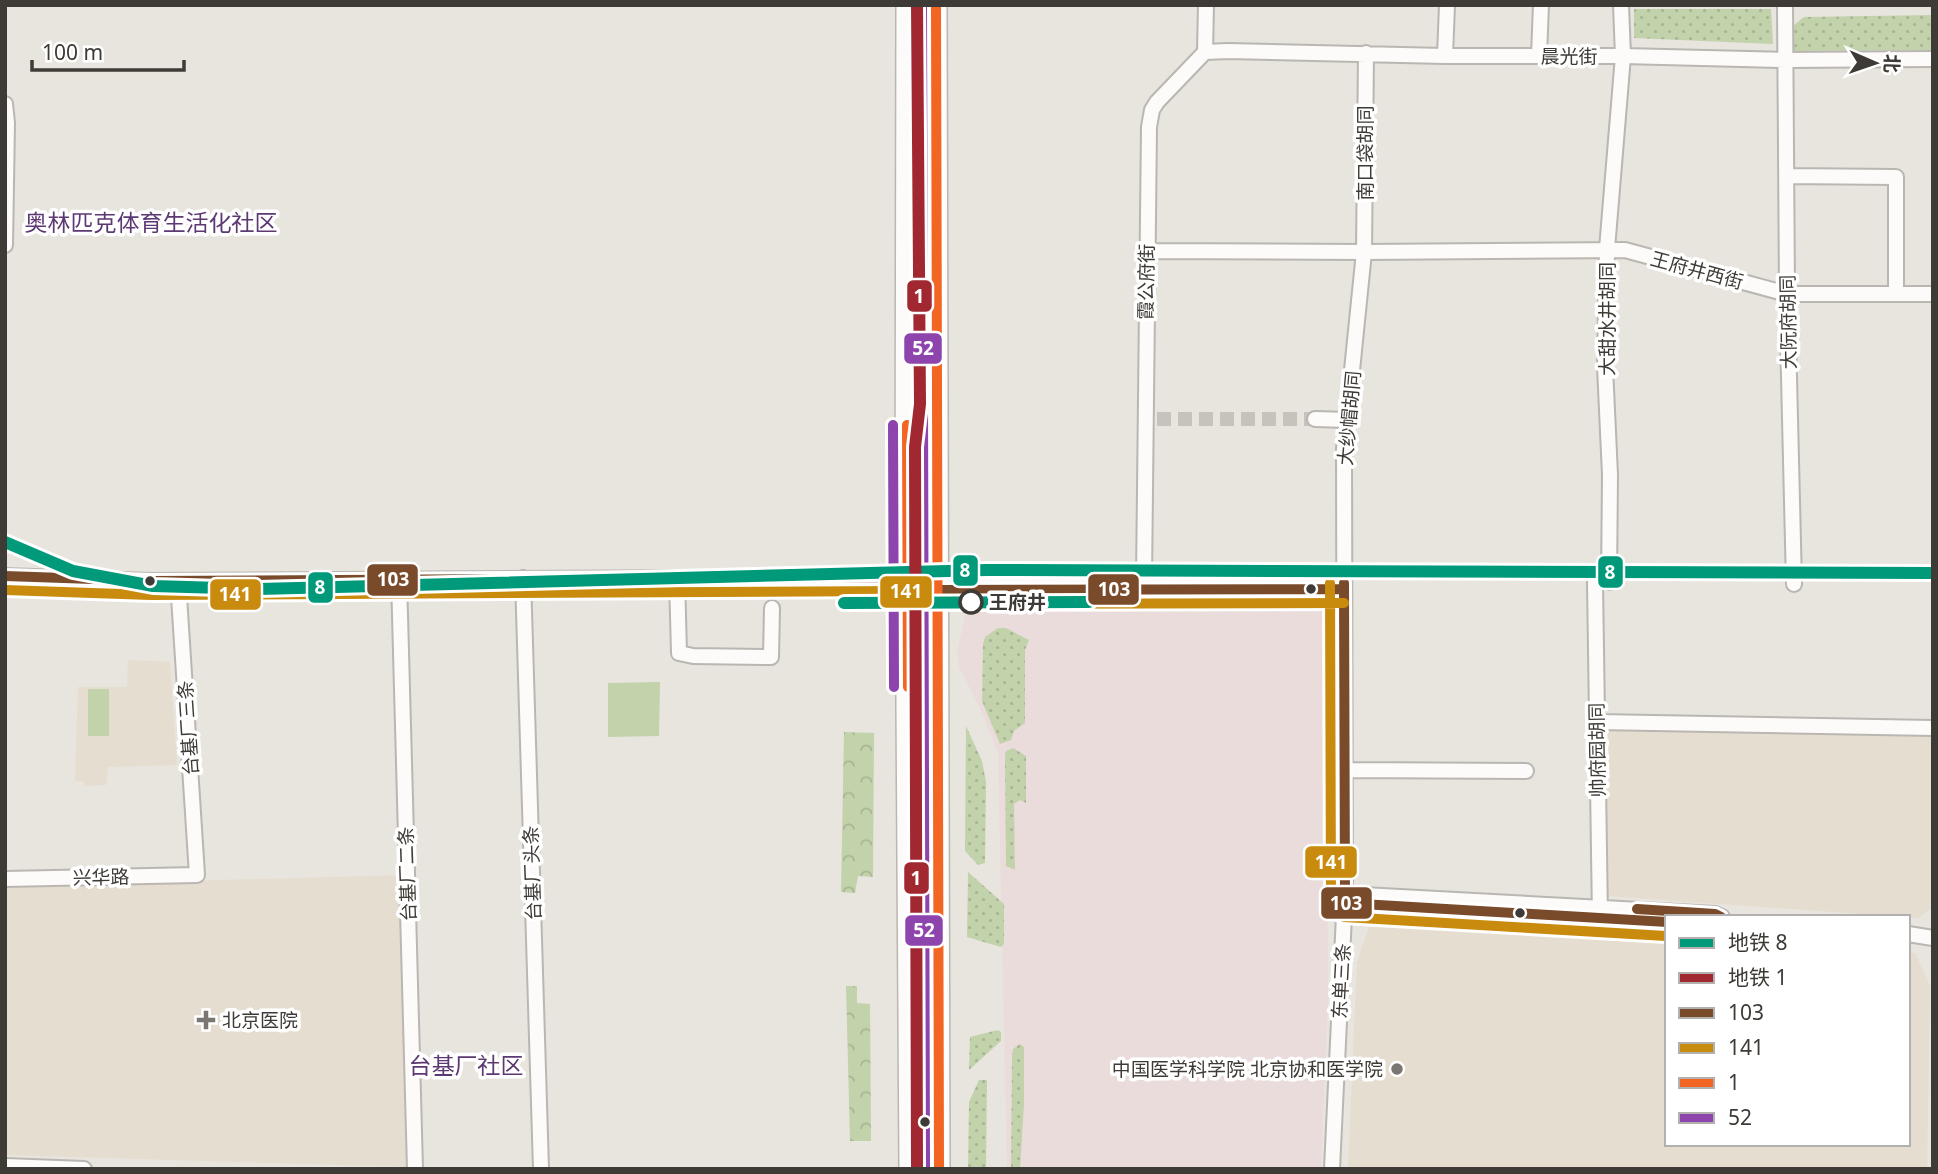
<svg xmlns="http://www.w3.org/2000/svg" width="1938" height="1174" font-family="'Noto Sans','Noto Sans SC',sans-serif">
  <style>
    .commercial { fill: #ebdcdc }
    .built { fill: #e5ddcf }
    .grass { fill: url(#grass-dots) }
    .forest { fill: url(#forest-crowns) }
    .pitch { fill: #c2d2ab }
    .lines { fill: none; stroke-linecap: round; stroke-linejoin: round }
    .minor-tunnel { stroke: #c6c2bc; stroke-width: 14; stroke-dasharray: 14 7; stroke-linecap: butt }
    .minor-casing { stroke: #bab6b1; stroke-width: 18 }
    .highway-casing { stroke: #bab6b1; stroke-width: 24 }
    .minor { stroke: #fcfbfa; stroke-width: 14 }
    .highway { stroke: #fcfbfa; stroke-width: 21 }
    .bus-1-casing { stroke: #fff; stroke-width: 16 }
    .bus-2-casing { stroke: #fff; stroke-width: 16 }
    .bus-3-casing { stroke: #fff; stroke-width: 16 }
    .bus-4-casing { stroke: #fff; stroke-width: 16 }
    .bus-1 { stroke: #7a4b2a; stroke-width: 10 }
    .bus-2 { stroke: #c98b0e; stroke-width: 10 }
    .bus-3 { stroke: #f26522; stroke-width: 10 }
    .bus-4 { stroke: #8e44ad; stroke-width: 10 }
    .metro-1-casing { stroke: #fff; stroke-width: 18 }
    .metro-2-casing { stroke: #fff; stroke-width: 18 }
    .metro-1 { stroke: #00997a; stroke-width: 12 }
    .metro-2 { stroke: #a12830; stroke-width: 12 }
    .bus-dot { fill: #3e3b36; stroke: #fff; stroke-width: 2.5 }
    .stop-dot { fill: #fff; stroke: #3e3b36; stroke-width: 3.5 }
    .poi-dot { fill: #7a7671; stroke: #fff; stroke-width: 2.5 }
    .labels { text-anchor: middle; stroke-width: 7; stroke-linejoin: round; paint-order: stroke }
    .street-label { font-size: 19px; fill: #3e3b36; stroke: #fff }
    .stop-label { font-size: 19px; font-weight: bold; fill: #3e3b36; stroke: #fff; text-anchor: start }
    .poi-label { font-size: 19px; fill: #3e3b36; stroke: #fff; text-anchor: start }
    .quarter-label { font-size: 23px; fill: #5d3973; stroke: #fff }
    .line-badge { stroke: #fff; stroke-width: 2.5 }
    .badge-label { font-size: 19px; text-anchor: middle; font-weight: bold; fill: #fff }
  </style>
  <defs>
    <pattern id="grass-dots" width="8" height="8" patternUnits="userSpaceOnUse" patternTransform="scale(1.75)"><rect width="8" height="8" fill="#c2d2ab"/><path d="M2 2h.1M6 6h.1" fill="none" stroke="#a8b594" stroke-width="1.8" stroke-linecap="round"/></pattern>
    <pattern id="forest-crowns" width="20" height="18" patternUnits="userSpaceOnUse" patternTransform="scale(1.75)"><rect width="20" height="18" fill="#c2d2ab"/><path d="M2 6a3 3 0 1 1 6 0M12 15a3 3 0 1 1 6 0" fill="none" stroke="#a8b594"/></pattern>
  </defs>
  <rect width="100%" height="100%" fill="#e8e4de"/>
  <path class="commercial" d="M 1118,600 L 1326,605 L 1328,1001 L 1321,1169 L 1007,1169 L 998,753 L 979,706 L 959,667 L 957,653 L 967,608 L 987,601 Z"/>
  <path class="built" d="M 128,660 L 170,662 L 177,765 L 108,767 L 106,785 L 84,786 L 84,781 L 75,781 L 78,687 L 127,687 Z
    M 1604,731 L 1933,735 L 1933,907 L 1918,918 L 1608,896 Z
    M 404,875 L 409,1167 L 5,1155 L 5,886 Z
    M 1369,927 L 1667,940 L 1667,1144 L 1908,1144 L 1908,953 L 1915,953 L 1930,986 L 1927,1169 L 1348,1169 L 1357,962 Z"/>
  <path class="grass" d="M 1634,9 L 1771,9 L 1773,44 L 1634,38 Z
    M 1933,15 L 1933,50 L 1794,51 L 1794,25 L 1804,17 Z
    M 998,628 L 1006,628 L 1029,640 L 1025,650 L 1025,723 L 1014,731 L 1011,740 L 1000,744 L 982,701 L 983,644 L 985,637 Z
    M 966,726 L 982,761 L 986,782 L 985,863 L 978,865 L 965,851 Z
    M 1013,748 L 1026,756 L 1026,803 L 1020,800 L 1014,804 L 1015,870 L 1006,866 L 1005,757 L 1006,751 Z
    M 968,872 L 1004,904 L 1004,944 L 1001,947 L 967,937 Z
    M 998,1030 L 1001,1032 L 1001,1041 L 969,1070 L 970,1037 Z
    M 1020,1044 L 1024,1047 L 1024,1104 L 1020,1169 L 1011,1169 L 1012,1057 L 1013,1049 Z
    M 979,1080 L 987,1080 L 986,1169 L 968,1169 L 969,1102 Z"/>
  <path class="forest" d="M 844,732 L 874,733 L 873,877 L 858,876 L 855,893 L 841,892 Z
    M 846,986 L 857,986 L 857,1003 L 870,1004 L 871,1141 L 850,1141 Z"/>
  <path class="pitch" d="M 660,682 L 659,736 L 608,737 L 608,683 Z
    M 88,689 L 109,689 L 109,736 L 88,736 Z"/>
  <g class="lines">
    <path class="minor-tunnel" d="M 1157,419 L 1315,419"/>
    <g class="minor-casing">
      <path id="minor" d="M 1785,5 L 1787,294 L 1794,584
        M 1205,52 L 1228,51 L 1445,56 L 1623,56 L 1785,60 L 1933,59
        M 1445,56 L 1447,5
        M 1539,56 L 1541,5
        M 5,104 L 7,123 L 5,245
        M 1787,176 L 1896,177 L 1896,294
        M 1147,251 L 1364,252 L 1625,250 L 1787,294 L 1933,294
        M 1315,419 L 1348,420
        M 5,576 L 151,581 L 907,577 L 938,580 L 1344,579
        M 399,578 L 415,1169
        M 523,578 L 541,1169
        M 677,578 L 679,653 L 693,656 L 771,657 L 772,608
        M 1144,580 L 1149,127 L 1152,110 L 1157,102 L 1205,52 L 1206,5
        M 1595,582 L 1600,918
        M 1609,582 L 1610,475 L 1605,367 L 1607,249 L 1623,56 L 1621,5
        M 1597,722 L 1933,728
        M 1346,770 L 1526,771
        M 5,879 L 197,875 L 178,581
        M 1345,894 L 1715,914 L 1722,917
        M 1381,905 L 1667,922
        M 1908,934 L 1933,938
        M 5,1166 L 84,1169
        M 1332,1169 L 1345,894 L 1344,449 L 1364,252 L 1366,53"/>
    </g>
    <g class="highway-casing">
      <path id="highway" d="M 907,5 L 906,548 L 910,1169
        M 936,5 L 939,1169"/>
    </g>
    <use href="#minor" class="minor"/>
    <use href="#highway" class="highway"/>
    <g class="bus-1-casing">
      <path id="bus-1" d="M 5,576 L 151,581 L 907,577 L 938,590 L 1344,589
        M 1344,583 L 1345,903 L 1667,922
        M 1637,909 L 1715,914 L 1721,917"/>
    </g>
    <g class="bus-2-casing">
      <path id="bus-2" d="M 1330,583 L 1331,903 L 1335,913 L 1344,917 L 1666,936
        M 5,590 L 151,595 L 904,591 L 938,604 L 1344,603"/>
    </g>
    <g class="bus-3-casing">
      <path id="bus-3" d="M 936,5 L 939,1169
        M 907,425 L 908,687"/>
    </g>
    <g class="bus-4-casing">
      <path id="bus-4" d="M 922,5 L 925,1169
        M 893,425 L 894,687"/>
    </g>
    <use href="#bus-1" class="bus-1"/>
    <use href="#bus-2" class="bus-2"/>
    <use href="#bus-3" class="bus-3"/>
    <use href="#bus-4" class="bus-4"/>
    <g class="metro-1-casing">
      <path id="metro-1" d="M 5,542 L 73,571 L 153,586 L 259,589 L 987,570 L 1933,573
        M 844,603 L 1089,602"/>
    </g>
    <g class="metro-2-casing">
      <path id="metro-2" d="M 917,1169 L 915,447 L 920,404 L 917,5"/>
    </g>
    <use href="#metro-1" class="metro-1"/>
    <use href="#metro-2" class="metro-2"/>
  </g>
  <g class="bus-dot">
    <circle cx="150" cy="581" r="6"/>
    <circle cx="1311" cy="589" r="6"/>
    <circle cx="1520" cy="913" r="6"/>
    <circle cx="925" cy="1122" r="6"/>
  </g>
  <circle class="stop-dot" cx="971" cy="602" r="11"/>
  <g class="poi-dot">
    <path d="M202.5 1009.5h7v7h7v7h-7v7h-7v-7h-7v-7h7z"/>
    <circle cx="1397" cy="1069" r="7"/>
  </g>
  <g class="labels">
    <g class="street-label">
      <text x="1569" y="63">晨光街</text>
      <text transform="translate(1365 153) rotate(-90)" y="7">南口袋胡同</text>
      <text transform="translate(1697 270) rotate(15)" y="7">王府井西街</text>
      <text transform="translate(1146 282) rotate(-89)" y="7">霞公府街</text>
      <text transform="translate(1607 319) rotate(-90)" y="7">大甜水井胡同</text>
      <text transform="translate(1788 322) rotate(-91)" y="7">大阮府胡同</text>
      <text transform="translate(1349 418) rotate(-85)" y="7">大纱帽胡同</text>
      <text transform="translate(188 728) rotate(-94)" y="7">台基厂三条</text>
      <text transform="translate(1597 750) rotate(-91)" y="7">帅府园胡同</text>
      <text transform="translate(532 873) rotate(-92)" y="7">台基厂头条</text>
      <text transform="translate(407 874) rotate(-92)" y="7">台基厂二条</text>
      <text transform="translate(101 877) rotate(-1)" y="7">兴华路</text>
      <text transform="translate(1341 981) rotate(-87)" y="7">东单三条</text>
    </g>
    <g class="stop-label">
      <text x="989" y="609">王府井</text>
    </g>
    <g class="poi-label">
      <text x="222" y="1027">北京医院</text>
      <text x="1383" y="1076" text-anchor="end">中国医学科学院 北京协和医学院</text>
    </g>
    <g class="quarter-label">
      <text x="151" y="231">奥林匹克体育生活化社区</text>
      <text x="466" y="1074">台基厂社区</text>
    </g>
  </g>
  <g class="line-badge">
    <rect x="906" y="279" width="27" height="34" rx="7" fill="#a12830"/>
    <rect x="903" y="332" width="40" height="33" rx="7" fill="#8e44ad"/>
    <rect x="952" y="554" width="27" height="33" rx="7" fill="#00997a"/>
    <rect x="1597" y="555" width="27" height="34" rx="7" fill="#00997a"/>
    <rect x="366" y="563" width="53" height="34" rx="7" fill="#7a4b2a"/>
    <rect x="307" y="571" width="27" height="33" rx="7" fill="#00997a"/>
    <rect x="1087" y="573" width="53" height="33" rx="7" fill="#7a4b2a"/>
    <rect x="879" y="575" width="54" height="34" rx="7" fill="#c98b0e"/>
    <rect x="209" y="578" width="53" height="33" rx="7" fill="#c98b0e"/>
    <rect x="1304" y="845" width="54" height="34" rx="7" fill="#c98b0e"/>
    <rect x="903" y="861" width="27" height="34" rx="7" fill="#a12830"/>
    <rect x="1320" y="886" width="53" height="34" rx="7" fill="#7a4b2a"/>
    <rect x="904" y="914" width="40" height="33" rx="7" fill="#8e44ad"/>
  </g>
  <g class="badge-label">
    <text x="919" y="303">1</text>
    <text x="923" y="355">52</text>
    <text x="965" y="577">8</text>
    <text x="1610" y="579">8</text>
    <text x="393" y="586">103</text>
    <text x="320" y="594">8</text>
    <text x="1114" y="596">103</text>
    <text x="906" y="598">141</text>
    <text x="235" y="601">141</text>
    <text x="1331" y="869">141</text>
    <text x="916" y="885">1</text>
    <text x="1346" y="910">103</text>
    <text x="924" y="937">52</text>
  </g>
  <rect width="1938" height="1174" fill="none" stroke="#3e3b36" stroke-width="14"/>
  <rect x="1665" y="915" width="245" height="231" fill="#ffffff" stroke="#b2b1af" stroke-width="2"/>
  <rect x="1679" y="938" width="35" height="10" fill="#00997a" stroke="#b2b1af" stroke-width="2"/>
  <text x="1728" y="950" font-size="21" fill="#3e3b36">地铁 8</text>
  <rect x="1679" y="973" width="35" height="10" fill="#a12830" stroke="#b2b1af" stroke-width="2"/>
  <text x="1728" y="985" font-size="21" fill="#3e3b36">地铁 1</text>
  <rect x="1679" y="1008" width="35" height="10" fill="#7a4b2a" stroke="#b2b1af" stroke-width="2"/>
  <text x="1728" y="1020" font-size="21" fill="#3e3b36">103</text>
  <rect x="1679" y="1043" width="35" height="10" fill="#c98b0e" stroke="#b2b1af" stroke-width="2"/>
  <text x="1728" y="1055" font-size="21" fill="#3e3b36">141</text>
  <rect x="1679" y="1078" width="35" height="10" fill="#f26522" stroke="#b2b1af" stroke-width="2"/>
  <text x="1728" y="1090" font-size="21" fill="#3e3b36">1</text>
  <rect x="1679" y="1113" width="35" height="10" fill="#8e44ad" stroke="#b2b1af" stroke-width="2"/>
  <text x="1728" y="1125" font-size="21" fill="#3e3b36">52</text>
  <g transform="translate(1875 63) rotate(92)" stroke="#ffffff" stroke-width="5" paint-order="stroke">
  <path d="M0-5L12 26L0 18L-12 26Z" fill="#3e3b36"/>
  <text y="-10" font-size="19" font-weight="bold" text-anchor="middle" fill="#3e3b36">北</text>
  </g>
  <path d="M32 60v10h152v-10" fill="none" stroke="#3e3b36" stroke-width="3.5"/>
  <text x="42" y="60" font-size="21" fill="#3e3b36" stroke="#ffffff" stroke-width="5" paint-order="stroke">100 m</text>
</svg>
